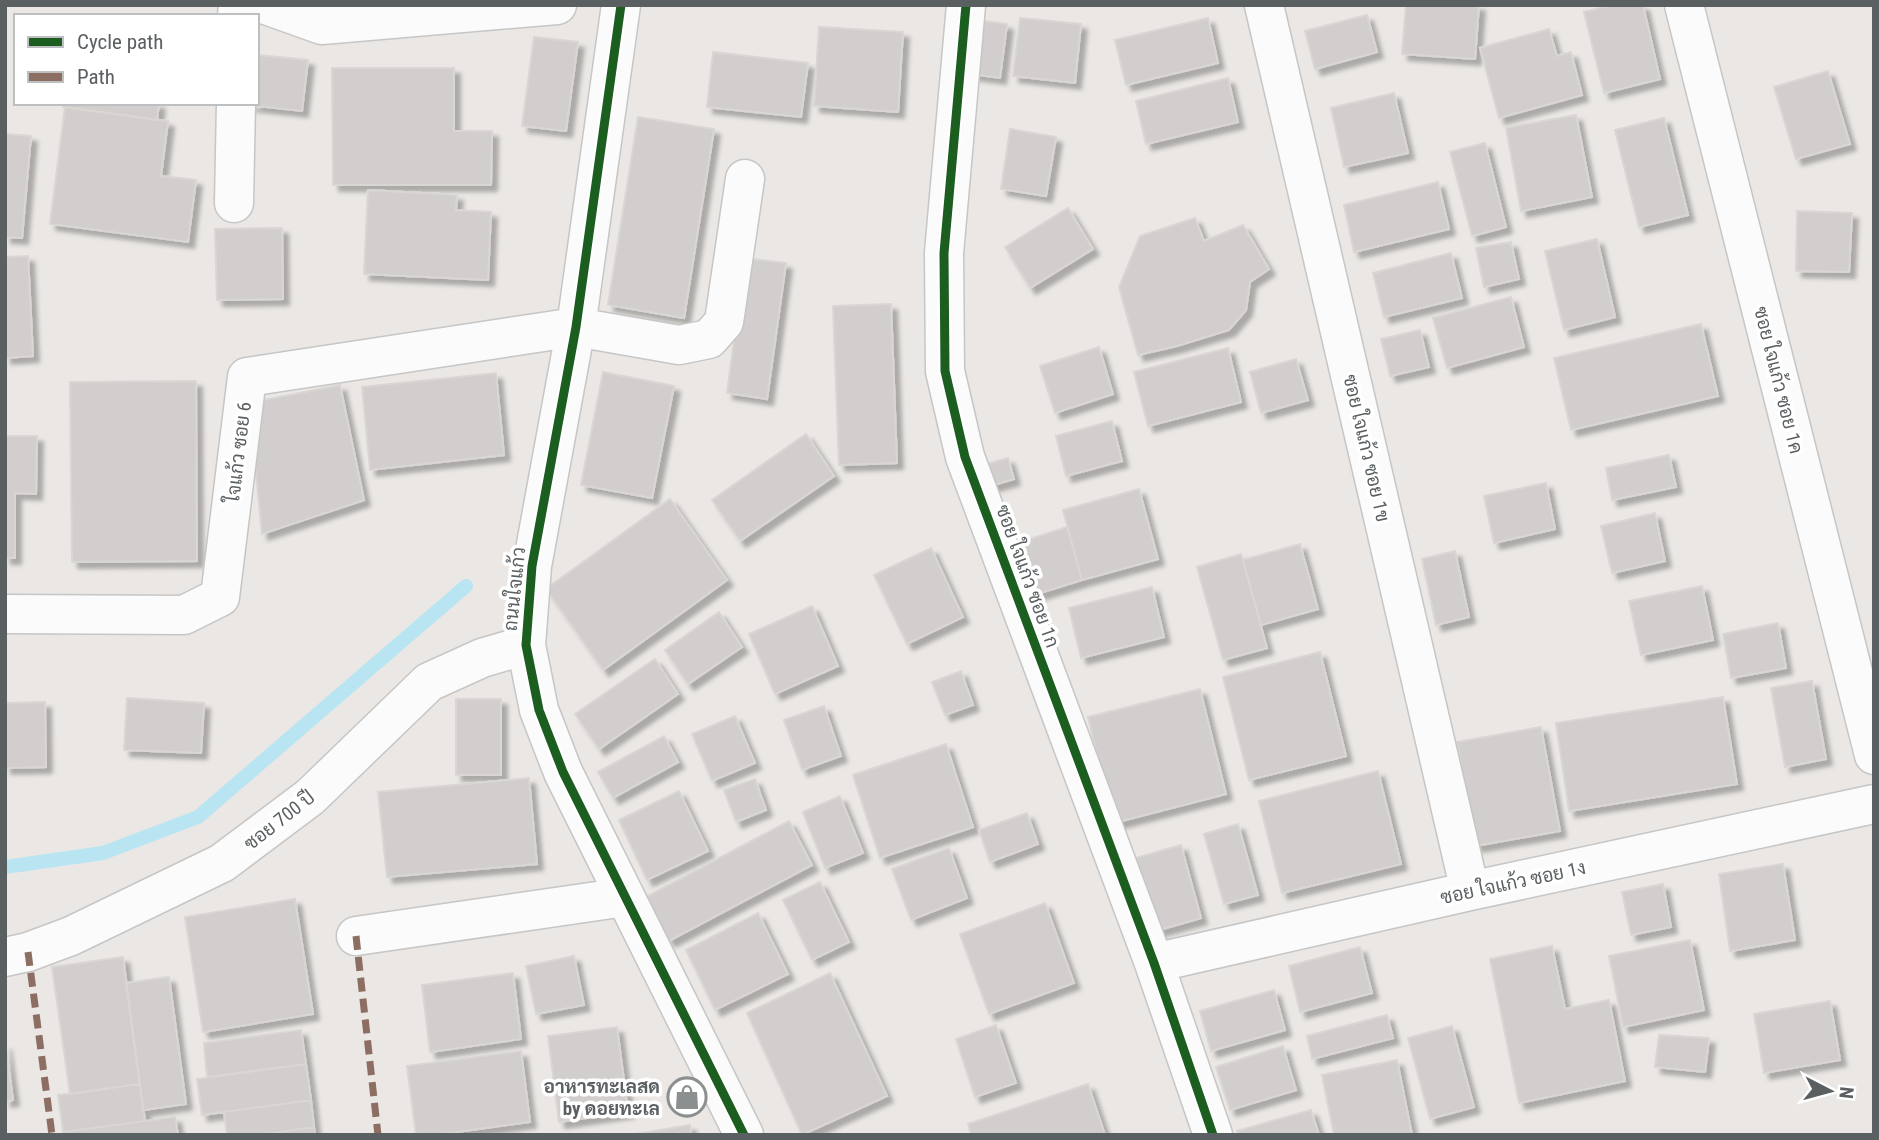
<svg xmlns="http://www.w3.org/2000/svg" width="1879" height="1140" font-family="'Roboto Condensed',Sarabun,sans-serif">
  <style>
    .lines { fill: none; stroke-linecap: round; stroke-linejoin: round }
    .stream { stroke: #b9e5f3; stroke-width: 14 }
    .building { fill: #d1cecd; stroke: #d9d6d3; stroke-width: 2; filter: url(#shadow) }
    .minor-casing { stroke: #c6c6c6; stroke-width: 41 }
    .minor { stroke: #fcfbfb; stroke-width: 38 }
    .quiet { stroke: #8d6e63; stroke-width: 7; stroke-dasharray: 14 7; stroke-linecap: butt }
    .cycleway-casing { stroke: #fff; stroke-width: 13 }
    .cycleway { stroke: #1b5e20; stroke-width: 9 }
    .labels { text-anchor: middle; stroke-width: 7; stroke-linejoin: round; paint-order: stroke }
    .street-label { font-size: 19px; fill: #5a5f62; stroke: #fff }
    .poi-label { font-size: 19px; font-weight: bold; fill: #5a5f62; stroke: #fff; text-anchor: end }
  </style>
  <defs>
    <filter id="shadow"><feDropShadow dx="6" dy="6" stdDeviation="2" flood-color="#0004"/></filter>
  </defs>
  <rect width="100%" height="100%" fill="#eae7e4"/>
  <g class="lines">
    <path class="stream" d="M 5,867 L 103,853 L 198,817 L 466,586"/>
  </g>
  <path class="building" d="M 1406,5 L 1479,5 L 1475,59 L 1402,54 Z
    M 1612,5 L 1643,5 L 1660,79 L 1604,93 L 1584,12 Z
    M 1367,15 L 1377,52 L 1315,69 L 1305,31 Z
    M 1020,18 L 1081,24 L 1075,83 L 1013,76 Z
    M 1208,18 L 1218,63 L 1126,85 L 1115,40 Z
    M 977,20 L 1007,24 L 1000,78 L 970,74 Z
    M 819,27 L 903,32 L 898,112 L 814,106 Z
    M 1549,29 L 1557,56 L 1571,52 L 1582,95 L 1499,118 L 1480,48 Z
    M 534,37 L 578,42 L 566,131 L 522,126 Z
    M 713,52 L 808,63 L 801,117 L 707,107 Z
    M 257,55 L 308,60 L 302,111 L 238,104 L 257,103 Z
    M 332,68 L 454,68 L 454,131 L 492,131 L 491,185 L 333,185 Z
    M 1828,71 L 1850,144 L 1796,159 L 1774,87 Z
    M 1228,78 L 1238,122 L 1146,144 L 1136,101 Z
    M 1394,93 L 1408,153 L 1344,167 L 1331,108 Z
    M 63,103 L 159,103 L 157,120 L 63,107 Z
    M 65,107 L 168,121 L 161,176 L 196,180 L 188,242 L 50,224 Z
    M 1576,115 L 1592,197 L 1521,211 L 1506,128 Z
    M 638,117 L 714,129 L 684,318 L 608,305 Z
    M 1664,118 L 1688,215 L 1639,227 L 1615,130 Z
    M 1010,129 L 1056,137 L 1046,196 L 1001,189 Z
    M 5,134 L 31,136 L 22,238 L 5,237 Z
    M 1485,143 L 1506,227 L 1472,236 L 1450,152 Z
    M 1438,182 L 1449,229 L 1354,252 L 1344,205 Z
    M 368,190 L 457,195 L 456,210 L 491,212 L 488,280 L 364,274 Z
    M 1068,208 L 1093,249 L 1030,288 L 1005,247 Z
    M 1797,211 L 1852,213 L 1849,272 L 1796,271 Z
    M 1195,218 L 1204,241 L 1243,225 L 1269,269 L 1250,282 L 1246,310 L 1229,330 L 1177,346 L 1138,355 L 1119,287 L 1140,236 Z
    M 282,228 L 283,299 L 217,300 L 215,229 Z
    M 1597,239 L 1615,317 L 1564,330 L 1545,251 Z
    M 1511,242 L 1519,279 L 1484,287 L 1476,248 Z
    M 1451,253 L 1462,298 L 1384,317 L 1373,273 Z
    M 28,256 L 33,356 L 5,358 L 5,257 Z
    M 745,258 L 786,263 L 767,399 L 727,393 Z
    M 1511,297 L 1524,347 L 1447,368 L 1433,318 Z
    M 891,304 L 897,463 L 839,465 L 833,306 Z
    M 1701,324 L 1718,396 L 1571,430 L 1554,358 Z
    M 1420,330 L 1429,367 L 1390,376 L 1381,339 Z
    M 1099,347 L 1113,394 L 1055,413 L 1040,366 Z
    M 1228,348 L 1241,402 L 1148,426 L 1134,372 Z
    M 1296,359 L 1308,400 L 1261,413 L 1250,372 Z
    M 603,372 L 674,386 L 652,498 L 581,485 Z
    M 496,373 L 504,455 L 370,470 L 362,387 Z
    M 196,381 L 197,561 L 72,562 L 70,382 Z
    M 340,385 L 364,500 L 262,534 L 249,403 Z
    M 1112,421 L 1122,461 L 1066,476 L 1056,436 Z
    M 806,434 L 834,476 L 740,541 L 712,500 Z
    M 5,436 L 37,436 L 36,494 L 15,493 L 15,558 L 5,558 Z
    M 1669,455 L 1676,487 L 1612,500 L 1606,468 Z
    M 1008,458 L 1014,479 L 990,486 L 984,465 Z
    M 1546,483 L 1555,529 L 1494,543 L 1484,496 Z
    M 1139,489 L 1158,559 L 1082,580 L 1063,510 Z
    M 670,499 L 727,580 L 603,670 L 546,589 Z
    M 1655,513 L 1665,561 L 1612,573 L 1601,526 Z
    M 1067,527 L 1082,580 L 1037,594 L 1021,542 Z
    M 1300,544 L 1318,609 L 1261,625 L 1243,560 Z
    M 931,548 L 963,617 L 907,644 L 874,575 Z
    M 1455,551 L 1469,617 L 1436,625 L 1422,559 Z
    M 1241,554 L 1267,648 L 1223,660 L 1197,567 Z
    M 1702,586 L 1713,640 L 1641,655 L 1629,601 Z
    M 1152,587 L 1164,637 L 1081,658 L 1069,608 Z
    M 812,606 L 838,666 L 775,694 L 749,634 Z
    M 719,612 L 742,647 L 688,684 L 665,650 Z
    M 1778,623 L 1786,668 L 1731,678 L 1723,634 Z
    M 1320,652 L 1346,756 L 1249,780 L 1223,677 Z
    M 655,659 L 678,694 L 599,749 L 575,714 Z
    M 961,671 L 973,705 L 945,715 L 932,682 Z
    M 1812,681 L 1826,759 L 1785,767 L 1771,688 Z
    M 1200,689 L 1226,794 L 1114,823 L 1088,717 Z
    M 1723,697 L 1737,784 L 1569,811 L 1556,723 Z
    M 127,698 L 204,703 L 201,753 L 124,750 Z
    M 456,699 L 501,699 L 501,775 L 456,775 Z
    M 45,702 L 46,767 L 5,768 L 5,703 Z
    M 824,706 L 841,756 L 802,770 L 784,720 Z
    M 735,716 L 755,763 L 712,781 L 692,734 Z
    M 1541,727 L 1560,831 L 1475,846 L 1457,742 Z
    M 664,736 L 678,762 L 613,798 L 598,772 Z
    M 946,744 L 973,827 L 880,858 L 853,775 Z
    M 1378,771 L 1401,864 L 1282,893 L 1259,801 Z
    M 529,778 L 537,864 L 387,877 L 378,792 Z
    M 755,779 L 766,810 L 736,822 L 724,790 Z
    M 679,791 L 708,851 L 647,880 L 619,820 Z
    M 840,796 L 863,853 L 825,868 L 803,812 Z
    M 1027,813 L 1038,844 L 990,862 L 979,830 Z
    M 789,821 L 812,865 L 669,941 L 646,897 Z
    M 1238,824 L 1258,895 L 1224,904 L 1204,834 Z
    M 1181,845 L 1201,918 L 1156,931 L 1136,858 Z
    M 949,848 L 967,898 L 911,920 L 892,869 Z
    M 1783,864 L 1795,940 L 1730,951 L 1719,874 Z
    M 820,882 L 849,942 L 812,960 L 783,900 Z
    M 1663,884 L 1671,927 L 1631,935 L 1622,892 Z
    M 295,899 L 313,1014 L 203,1032 L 185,917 Z
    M 1045,903 L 1074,983 L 989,1014 L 960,934 Z
    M 758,913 L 788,974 L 715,1010 L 686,950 Z
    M 1690,940 L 1704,1010 L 1623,1027 L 1609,956 Z
    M 1552,946 L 1565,1009 L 1609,1000 L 1625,1081 L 1519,1103 L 1490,959 Z
    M 1360,947 L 1372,993 L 1300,1012 L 1289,966 Z
    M 574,956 L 584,1005 L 536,1014 L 526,966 Z
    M 123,957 L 140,1084 L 70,1094 L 52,967 Z
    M 513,973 L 521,1039 L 430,1052 L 422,985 Z
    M 830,973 L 887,1096 L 802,1135 L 747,1013 Z
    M 169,977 L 186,1104 L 143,1110 L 126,983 Z
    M 1274,990 L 1285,1030 L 1211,1051 L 1200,1011 Z
    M 1830,1001 L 1840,1060 L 1764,1073 L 1754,1014 Z
    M 1387,1015 L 1393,1038 L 1312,1059 L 1307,1036 Z
    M 996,1025 L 1016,1083 L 975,1097 L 956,1039 Z
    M 1452,1026 L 1474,1107 L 1430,1119 L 1408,1038 Z
    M 617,1027 L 628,1112 L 559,1122 L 548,1036 Z
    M 301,1030 L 306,1064 L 207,1077 L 204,1043 Z
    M 1659,1035 L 1709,1038 L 1705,1072 L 1655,1067 Z
    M 5,1043 L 13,1100 L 5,1101 Z
    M 1283,1046 L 1296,1090 L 1230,1110 L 1216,1067 Z
    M 521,1051 L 530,1122 L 435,1135 L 416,1135 L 407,1066 Z
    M 1397,1060 L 1412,1135 L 1334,1135 L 1322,1075 Z
    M 306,1064 L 311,1100 L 202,1115 L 197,1079 Z
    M 140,1084 L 145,1121 L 63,1132 L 58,1095 Z
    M 1088,1084 L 1105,1135 L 971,1135 L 968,1124 Z
    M 311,1100 L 314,1127 L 259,1135 L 227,1135 L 224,1112 Z
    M 1311,1110 L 1319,1135 L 1238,1135 L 1237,1131 Z
    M 175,1117 L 178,1135 L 63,1135 L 63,1132 Z
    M 690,1125 L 691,1135 L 630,1135 Z
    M 314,1127 L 315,1135 L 259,1135 Z"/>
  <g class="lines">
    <g class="minor-casing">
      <path id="minor" d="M 266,5 L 322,25 L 557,5
        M 621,5 L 576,327 L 532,566 L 526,645 L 539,710 L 563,772 L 744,1135
        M 966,5 L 944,253 L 945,371 L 965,457 L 1154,963 L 1213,1135
        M 1264,5 L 1470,891
        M 1684,5 L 1874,755
        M 237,16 L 238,5
        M 234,203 L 236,103
        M 5,614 L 184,615 L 220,597 L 247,377 L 576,327 L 679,345 L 709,339 L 724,322 L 745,179
        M 356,936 L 625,897
        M 5,957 L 28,952 L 71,936 L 222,863 L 310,797 L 429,682 L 482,658 L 526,645
        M 1154,963 L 1470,891 L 1874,804"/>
    </g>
    <use href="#minor" class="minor"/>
    <path class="quiet" d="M 356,936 L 378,1135
      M 28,952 L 52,1135"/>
    <g class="cycleway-casing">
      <path id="cycleway" d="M 621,5 L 576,327 L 532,566 L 526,645 L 539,710 L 563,772 L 744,1135
        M 966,5 L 944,253 L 945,371 L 965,457 L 1154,963 L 1213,1135"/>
    </g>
    <use href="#cycleway" class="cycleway"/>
  </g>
  <defs>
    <g id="shop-ring" transform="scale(2.0125)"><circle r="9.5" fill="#fff" stroke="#8c8f90" stroke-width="1.5"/><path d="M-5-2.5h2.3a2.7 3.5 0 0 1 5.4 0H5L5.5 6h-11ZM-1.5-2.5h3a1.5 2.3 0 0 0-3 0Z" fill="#8c8f90"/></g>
  </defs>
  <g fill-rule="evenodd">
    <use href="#shop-ring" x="687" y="1097"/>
  </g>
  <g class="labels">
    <g class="street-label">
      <text transform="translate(1779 380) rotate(76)" y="7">ซอย ใจแก้ว ซอย 1ค</text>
      <text transform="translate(1367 448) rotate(77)" y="7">ซอย ใจแก้ว ซอย 1ข</text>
      <text transform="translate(238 452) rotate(-83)" y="7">ใจแก้ว ซอย 6</text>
      <text transform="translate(1028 576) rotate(70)" y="7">ซอย ใจแก้ว ซอย 1ก</text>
      <text transform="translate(514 589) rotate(-84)" y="7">ถนนใจแก้ว</text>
      <text transform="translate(279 820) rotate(-38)" y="7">ซอย 700 ปี</text>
      <text transform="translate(1513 882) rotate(-12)" y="7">ซอย ใจแก้ว ซอย 1ง</text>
    </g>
    <g class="poi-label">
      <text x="660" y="1093">อาหารทะเลสด<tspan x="660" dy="22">by ดอยทะเล</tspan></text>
    </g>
  </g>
  <rect width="1879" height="1140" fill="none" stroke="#5a5f62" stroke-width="14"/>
  <rect x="14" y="14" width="245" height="91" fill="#ffffff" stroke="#bdbfc0" stroke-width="2"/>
  <rect x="28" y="37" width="35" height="10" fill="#1b5e20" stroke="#bdbfc0" stroke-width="2"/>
  <text x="77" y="49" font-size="21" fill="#5a5f62">Cycle path</text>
  <rect x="28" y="72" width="35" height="10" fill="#8d6e63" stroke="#bdbfc0" stroke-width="2"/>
  <text x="77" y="84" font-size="21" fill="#5a5f62">Path</text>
  <g transform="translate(1830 1091) rotate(96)" stroke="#ffffff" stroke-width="5" paint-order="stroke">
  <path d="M0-5L12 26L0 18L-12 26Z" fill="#5a5f62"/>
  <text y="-10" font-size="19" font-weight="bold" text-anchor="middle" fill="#5a5f62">N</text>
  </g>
</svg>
